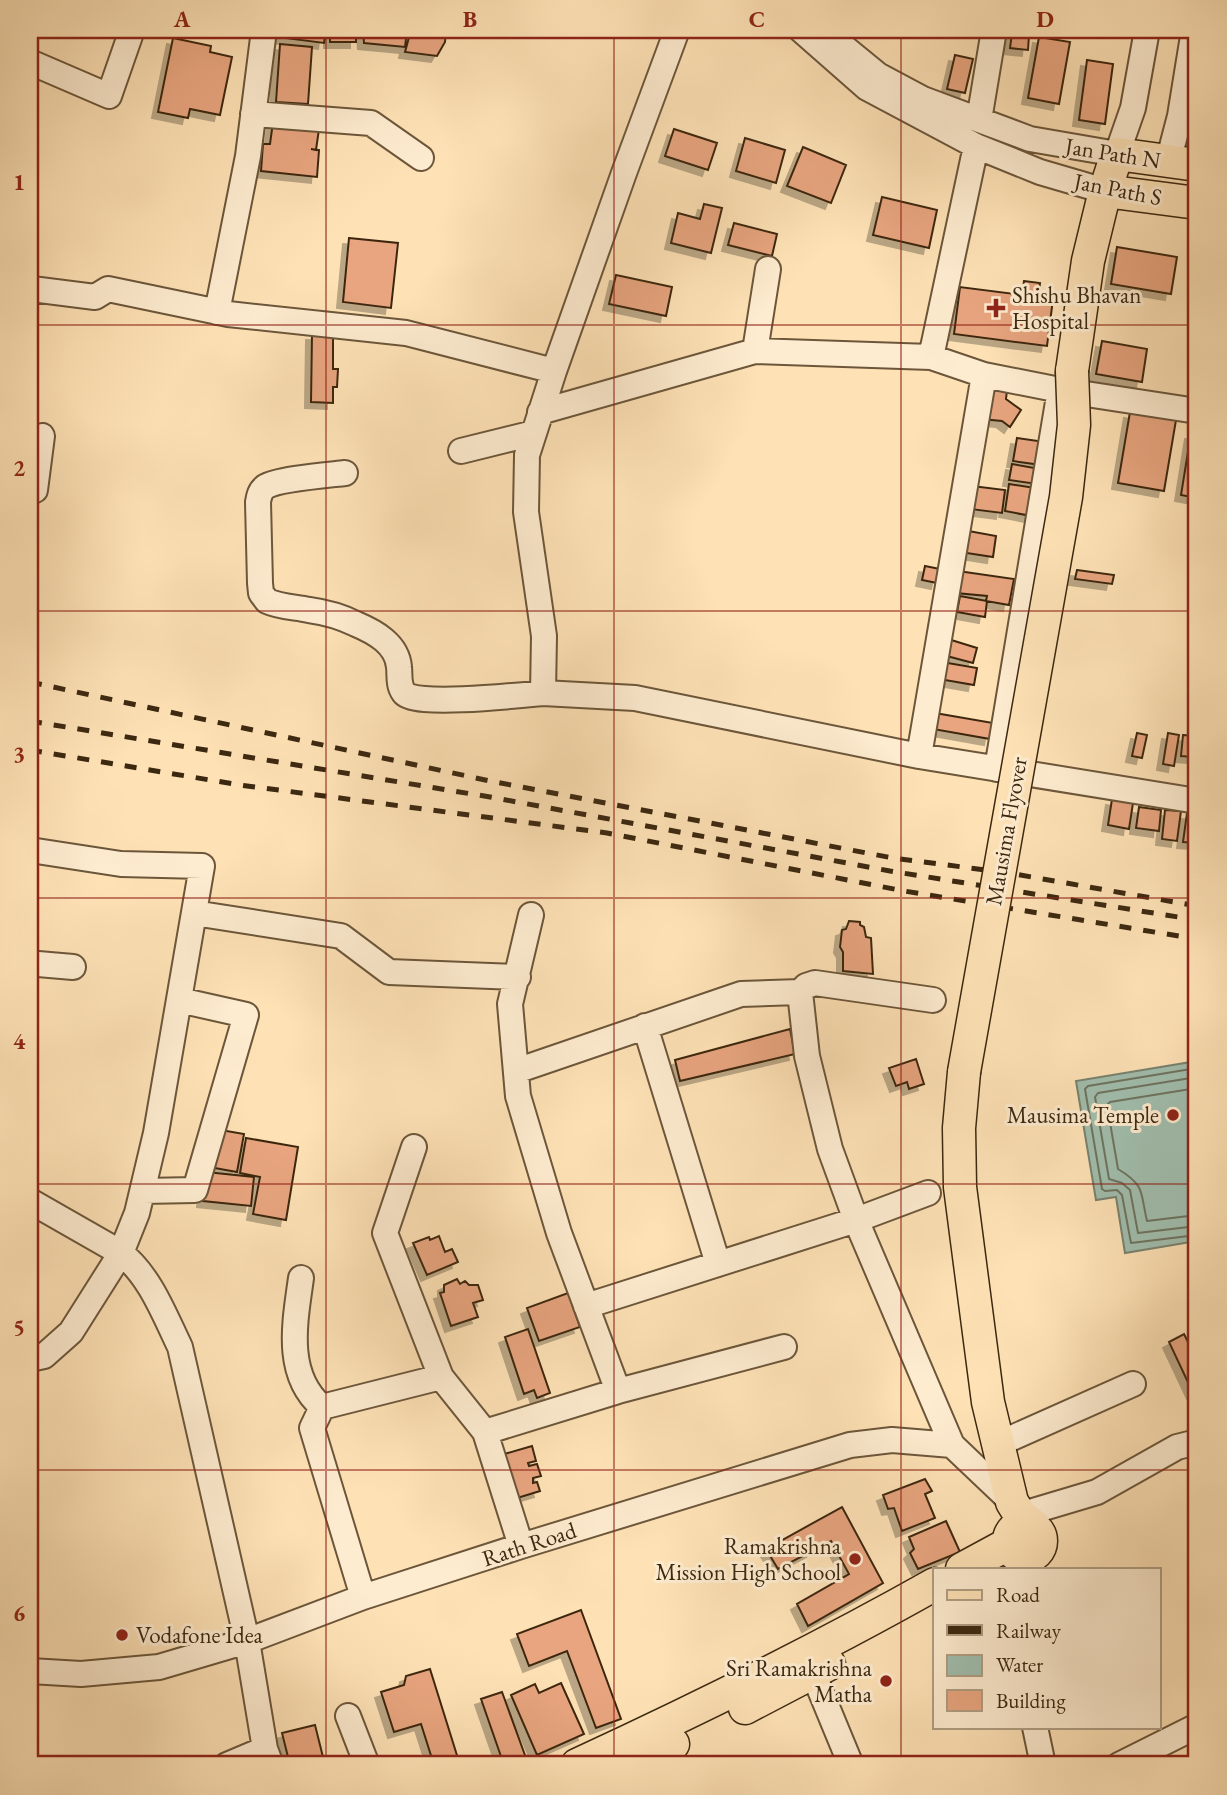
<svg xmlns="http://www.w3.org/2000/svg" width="1227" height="1795" font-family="'EB Garamond',serif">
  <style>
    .water { fill: #a0beae; stroke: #78826f; stroke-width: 2 }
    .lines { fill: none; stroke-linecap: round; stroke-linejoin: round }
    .shore { stroke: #6e735f; stroke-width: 2 }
    .building { fill: #e8a57f; stroke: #3c2810; stroke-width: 2; filter: url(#shadow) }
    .minor-casing { stroke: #6c563a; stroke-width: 28 }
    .major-casing { stroke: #3c2810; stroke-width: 35 }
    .minor { stroke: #feecd0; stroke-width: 24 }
    .major { stroke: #fee2b6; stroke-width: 32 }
    .rail { stroke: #3c2810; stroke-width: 5; stroke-dasharray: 12 12; stroke-linecap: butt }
    .major-bridge-casing { stroke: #3c2810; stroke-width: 35; stroke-linecap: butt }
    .major-bridge { stroke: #fee2b6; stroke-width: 32 }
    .grid { fill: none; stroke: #8f2418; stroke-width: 2; stroke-opacity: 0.55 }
    .poi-dot { fill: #8f2418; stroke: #feecd0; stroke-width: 2.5 }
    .labels { text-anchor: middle; stroke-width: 6; stroke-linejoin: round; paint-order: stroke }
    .street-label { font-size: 23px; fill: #3c2810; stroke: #feecd0 }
    .poi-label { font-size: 23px; fill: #3c2810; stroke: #feecd0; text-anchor: end }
    .neatline { fill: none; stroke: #8f2418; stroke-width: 2.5 }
    .grid-label { font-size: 23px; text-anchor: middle; font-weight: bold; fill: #8f2418 }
  </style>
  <defs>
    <filter id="shadow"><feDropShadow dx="-6" dy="6" stdDeviation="0" flood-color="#0004"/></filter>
  </defs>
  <rect width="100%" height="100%" fill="#fee2b6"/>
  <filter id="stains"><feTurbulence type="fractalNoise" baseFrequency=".00286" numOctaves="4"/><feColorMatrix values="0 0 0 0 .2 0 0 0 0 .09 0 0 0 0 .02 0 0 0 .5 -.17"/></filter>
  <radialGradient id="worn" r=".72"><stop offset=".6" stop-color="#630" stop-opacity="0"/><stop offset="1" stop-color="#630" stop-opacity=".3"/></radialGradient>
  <path class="water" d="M 1197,1061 L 1197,1241 L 1125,1253 L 1116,1197 L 1096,1200 L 1076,1081 Z"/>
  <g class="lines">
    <path class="shore" d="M 1197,1068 L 1088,1086 L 1085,1089 L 1102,1189 L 1105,1191 L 1117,1190 L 1122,1195 L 1131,1243 L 1197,1235
      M 1197,1077 L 1098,1093 L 1095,1097 L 1109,1179 L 1122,1183 L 1130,1190 L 1138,1233 L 1197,1226
      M 1197,1088 L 1110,1102 L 1107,1105 L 1118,1169 C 1146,1186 1140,1192 1147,1221 L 1197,1215"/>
  </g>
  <path class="building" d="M 278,30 L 326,30 L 324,43 L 277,37 Z
    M 330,30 L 356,30 L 356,42 L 330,42 Z
    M 363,30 L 407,30 L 405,47 L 364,43 Z
    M 411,30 L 446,30 L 445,42 L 437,56 L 405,52 Z
    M 1012,33 L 1029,35 L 1028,50 L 1010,48 Z
    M 1039,37 L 1070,42 L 1059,104 L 1028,98 Z
    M 173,38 L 211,46 L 210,52 L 232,57 L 220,115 L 190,109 L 188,118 L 158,112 Z
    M 280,44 L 312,47 L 308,104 L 276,102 Z
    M 955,55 L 973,59 L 965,93 L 947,89 Z
    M 1087,60 L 1113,64 L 1105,124 L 1079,120 Z
    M 273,122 L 319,129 L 316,150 L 311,149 L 319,150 L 317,177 L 261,171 L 263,144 L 270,144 Z
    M 674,129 L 717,143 L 708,170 L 665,156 Z
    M 745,138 L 785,150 L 776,183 L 736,171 Z
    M 803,147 L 846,165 L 831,203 L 787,186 Z
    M 882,197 L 937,210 L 929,248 L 873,235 Z
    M 704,204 L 722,208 L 711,253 L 671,243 L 678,213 L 700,219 Z
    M 734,223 L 777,234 L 772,256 L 728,245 Z
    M 349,238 L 398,243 L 391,308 L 343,302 Z
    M 1117,247 L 1177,257 L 1171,294 L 1111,284 Z
    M 616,275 L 672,287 L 666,316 L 609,304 Z
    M 1024,281 L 1040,283 L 1038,297 L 1053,299 L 1047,346 L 954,334 L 960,287 L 1022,295 Z
    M 312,334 L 333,335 L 333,369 L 338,369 L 337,387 L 333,387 L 333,403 L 311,402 Z
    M 1102,341 L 1147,349 L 1142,382 L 1096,374 Z
    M 987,387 L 1007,390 L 1006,399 L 1021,410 L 1010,427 L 1002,421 L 981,419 Z
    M 1130,412 L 1176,420 L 1164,491 L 1118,483 Z
    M 1191,433 L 1197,435 L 1197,498 L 1181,495 Z
    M 1017,438 L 1045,442 L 1041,465 L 1013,461 Z
    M 1012,464 L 1040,469 L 1037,484 L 1009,480 Z
    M 1009,484 L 1035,488 L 1031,516 L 1005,511 Z
    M 972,486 L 1005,490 L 1002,513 L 970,509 Z
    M 963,530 L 996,536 L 993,557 L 960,552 Z
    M 925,566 L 940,569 L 937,583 L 922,580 Z
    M 1077,570 L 1114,575 L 1112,584 L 1075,579 Z
    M 958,571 L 1014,579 L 1009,605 L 986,601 L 987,596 L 956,593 Z
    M 960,596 L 987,601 L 985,617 L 957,612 Z
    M 948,639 L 977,648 L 973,663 L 943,655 Z
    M 942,662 L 977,668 L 974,685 L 939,679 Z
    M 935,713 L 993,723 L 990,739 L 933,729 Z
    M 1137,733 L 1147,735 L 1142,758 L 1132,756 Z
    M 1168,733 L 1179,735 L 1174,766 L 1163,764 Z
    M 1183,735 L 1195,736 L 1193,757 L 1181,756 Z
    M 1112,799 L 1133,803 L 1129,829 L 1108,825 Z
    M 1139,807 L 1161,810 L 1159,831 L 1136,828 Z
    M 1165,810 L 1181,811 L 1177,841 L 1162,839 Z
    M 1187,813 L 1197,814 L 1196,843 L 1183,842 Z
    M 849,921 L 860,922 L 860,925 L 864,927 L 866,937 L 871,938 L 873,974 L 843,971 L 843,952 L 840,947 L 842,930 L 846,929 Z
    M 790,1029 L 795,1054 L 680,1081 L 675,1060 Z
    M 916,1059 L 924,1084 L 909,1089 L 907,1082 L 896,1086 L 889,1068 Z
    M 215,1129 L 244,1134 L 237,1172 L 209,1167 Z
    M 246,1138 L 298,1147 L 286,1220 L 253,1214 L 260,1177 L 240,1173 Z
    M 206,1172 L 254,1177 L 251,1206 L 203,1201 Z
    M 439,1236 L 445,1252 L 452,1249 L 458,1262 L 427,1275 L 413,1243 L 429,1237 L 430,1240 Z
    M 457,1279 L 460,1284 L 465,1281 L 469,1285 L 478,1285 L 483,1300 L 473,1303 L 478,1317 L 451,1326 L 440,1293 L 444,1292 L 444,1285 Z
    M 568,1293 L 580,1327 L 539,1341 L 527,1308 Z
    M 528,1329 L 550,1393 L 537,1398 L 534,1390 L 524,1394 L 505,1337 Z
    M 1184,1334 L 1197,1360 L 1197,1390 L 1193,1393 L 1169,1342 Z
    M 532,1446 L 536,1461 L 528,1463 L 529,1466 L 537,1464 L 541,1476 L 533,1478 L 533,1483 L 537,1482 L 540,1491 L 514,1499 L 501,1455 Z
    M 925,1479 L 932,1491 L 925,1494 L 935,1518 L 902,1531 L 894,1508 L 888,1509 L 883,1495 Z
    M 842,1507 L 883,1583 L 808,1626 L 797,1604 L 849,1574 L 831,1541 L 778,1569 L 766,1549 Z
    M 946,1521 L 960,1552 L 918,1569 L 910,1553 L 914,1549 L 909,1537 Z
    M 581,1610 L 621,1719 L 596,1728 L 567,1651 L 529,1666 L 517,1634 Z
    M 430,1669 L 460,1765 L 434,1765 L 421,1724 L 394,1732 L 381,1692 L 404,1685 L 406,1676 Z
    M 561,1683 L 584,1734 L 537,1755 L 511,1695 L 535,1684 L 539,1693 Z
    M 502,1692 L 526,1758 L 507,1765 L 504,1765 L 481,1699 Z
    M 315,1725 L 325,1765 L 290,1765 L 282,1733 Z"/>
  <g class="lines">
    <g class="minor-casing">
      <path id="minor" d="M 677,30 L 624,173 L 554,371 L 527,455 L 526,512 L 544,636 L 543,693 L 635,698 L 919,756 L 1197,801
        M 801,30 L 867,88 L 976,146 L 1040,172 L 1105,191
        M 823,30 L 878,75 L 923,99 L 1030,139 L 1117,154 L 1133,108 L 1147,30
        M 30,62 L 109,96 L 132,30
        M 253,114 L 371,123 L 421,158
        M 979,120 L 994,30
        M 1168,162 L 1180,116 L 1194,30
        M 30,293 L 32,289 L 95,297 L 108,289 L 228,314 L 406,333 L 554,371
        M 217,312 L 248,156 L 264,30
        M 755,351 L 768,269
        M 931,357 L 976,146
        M 540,412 L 755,351 L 931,357 L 984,375 L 1060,390 L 1197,411
        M 461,451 L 534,433
        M 345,473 C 328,475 277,479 265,487 C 260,491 259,496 258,502 L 260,583 L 261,593 L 267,601 C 280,607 295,607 309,610 C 324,612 342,617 356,624 C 375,632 397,644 399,667 C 400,676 398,685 404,693 C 414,707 522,695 543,693
        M 30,492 L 35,490 L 42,436
        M 919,756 L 984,375
        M 997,769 L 1060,390
        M 30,850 L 121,864 L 202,866 L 156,1133 L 137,1213 L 121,1253 L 71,1332 L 44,1356 L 30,1359
        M 194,913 L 341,936 L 389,972 L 518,977
        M 30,966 L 38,964 L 73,967
        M 933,1000 L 815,983 L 806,986 L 800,992 L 807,1056 L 830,1149 L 856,1220 L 952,1445
        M 645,1026 L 718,1264
        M 516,1071 L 741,994 L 800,992
        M 414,1147 L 385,1233 L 441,1377
        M 143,1191 L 195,1190 L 246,1015 L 179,1000
        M 30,1201 L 121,1253 C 150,1276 164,1314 180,1347 L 247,1641 L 265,1749
        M 301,1278 C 295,1322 284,1374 322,1407
        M 586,1306 L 856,1220 L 928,1193
        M 618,1391 L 784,1347
        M 996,1445 L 1133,1384
        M 1020,1515 L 1097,1492 L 1177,1447 L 1197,1442
        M 521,1546 L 485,1432 L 618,1391 L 559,1233 L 518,1096 L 510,1004 L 531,915
        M 363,1597 L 312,1428 L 322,1407 L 441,1377 L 485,1432
        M 30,1671 L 81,1674 L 159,1667 L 247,1641 L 363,1597 L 521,1546 L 850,1445 L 892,1440 L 952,1445 L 1012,1502
        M 813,1673 L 851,1765
        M 348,1716 L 367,1765
        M 1035,1727 L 1043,1765
        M 227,1765 L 265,1749 L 271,1765
        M 1119,1765 L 1197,1726"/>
    </g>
    <g class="major-casing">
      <path id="major" d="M 1105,191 L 1197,203
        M 1072,371 L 1088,261 L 1105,191 L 1117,154 L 1197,165
        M 964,1072 L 959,1128 L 960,1187 L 988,1402 L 1012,1502 L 1020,1515 L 1034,1526
        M1009 1541a16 16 0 1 1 32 0a16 16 0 1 1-32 0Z
        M 962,1569 L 1010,1543
        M 745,1708 L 829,1664
        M 577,1765 C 698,1709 818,1650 935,1584
        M 630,1765 L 673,1744"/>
    </g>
    <use href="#minor" class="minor"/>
    <use href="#major" class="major"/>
    <path class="rail" d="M 30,682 L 490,781 L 893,858 L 1009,873 L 1197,906
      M 30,721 L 490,797 L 890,871 L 1197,920
      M 30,750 L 240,785 L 607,833 L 904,891 L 1197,939"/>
    <g class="major-bridge-casing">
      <path id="major-bridge" d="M 964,1072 L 1066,497 L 1074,425 L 1072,371"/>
    </g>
    <use href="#major-bridge" class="major-bridge"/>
  </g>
  <path class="grid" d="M 326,30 L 326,1765M 614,30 L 614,1765M 901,30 L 901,1765M 30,325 L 1197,325M 30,611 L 1197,611M 30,898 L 1197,898M 30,1184 L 1197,1184M 30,1470 L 1197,1470"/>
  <g class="poi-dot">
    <path d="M992.5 297.5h7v7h7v7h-7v7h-7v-7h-7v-7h7z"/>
    <circle cx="1173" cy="1115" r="7"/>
    <circle cx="855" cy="1559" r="7"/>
    <circle cx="122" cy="1635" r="7"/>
    <circle cx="886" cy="1681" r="7"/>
  </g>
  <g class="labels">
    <g class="street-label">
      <text transform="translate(1113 153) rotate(9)" y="8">Jan Path N</text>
      <text transform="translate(1118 189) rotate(11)" y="8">Jan Path S</text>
      <text transform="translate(1006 831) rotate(-80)" y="8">Mausima Flyover</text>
      <text transform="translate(529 1544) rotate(-18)" y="8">Rath Road</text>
    </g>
    <g class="poi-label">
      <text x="1012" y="303" text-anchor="start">Shishu Bhavan<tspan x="1012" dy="26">Hospital</tspan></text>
      <text x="1159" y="1123">Mausima Temple</text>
      <text x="841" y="1554">Ramakrishna<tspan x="841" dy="26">Mission High School</tspan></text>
      <text x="136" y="1643" text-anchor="start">Vodafone Idea</text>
      <text x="872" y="1676">Sri Ramakrishna<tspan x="872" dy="26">Matha</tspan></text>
    </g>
  </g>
  <rect width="1227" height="1795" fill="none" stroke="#fee2b6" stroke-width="77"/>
  <rect x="933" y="1568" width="228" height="161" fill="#feecd0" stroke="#b09e83" stroke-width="2"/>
  <rect x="947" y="1590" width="35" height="10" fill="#fee2b6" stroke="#b09e83" stroke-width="2"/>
  <text x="996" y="1602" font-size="21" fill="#3c2810">Road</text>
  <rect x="947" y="1625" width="35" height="10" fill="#3c2810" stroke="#b09e83" stroke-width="2"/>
  <text x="996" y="1638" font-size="21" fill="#3c2810">Railway</text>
  <rect x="947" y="1655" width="35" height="21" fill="#a0beae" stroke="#b09e83" stroke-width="2"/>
  <text x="996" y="1672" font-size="21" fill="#3c2810">Water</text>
  <rect x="947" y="1690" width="35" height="21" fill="#e8a57f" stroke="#b09e83" stroke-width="2"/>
  <text x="996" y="1708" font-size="21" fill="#3c2810">Building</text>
  <rect x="38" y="38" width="1150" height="1718" class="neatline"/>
  <g class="grid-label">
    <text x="182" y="27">A</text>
    <text x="470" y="27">B</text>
    <text x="757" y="27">C</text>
    <text x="1045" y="27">D</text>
    <text x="19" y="190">1</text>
    <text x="19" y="476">2</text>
    <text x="19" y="762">3</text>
    <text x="19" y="1049">4</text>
    <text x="19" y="1335">5</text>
    <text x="19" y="1621">6</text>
  </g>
  <rect width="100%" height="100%" filter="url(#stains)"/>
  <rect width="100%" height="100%" fill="url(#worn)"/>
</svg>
